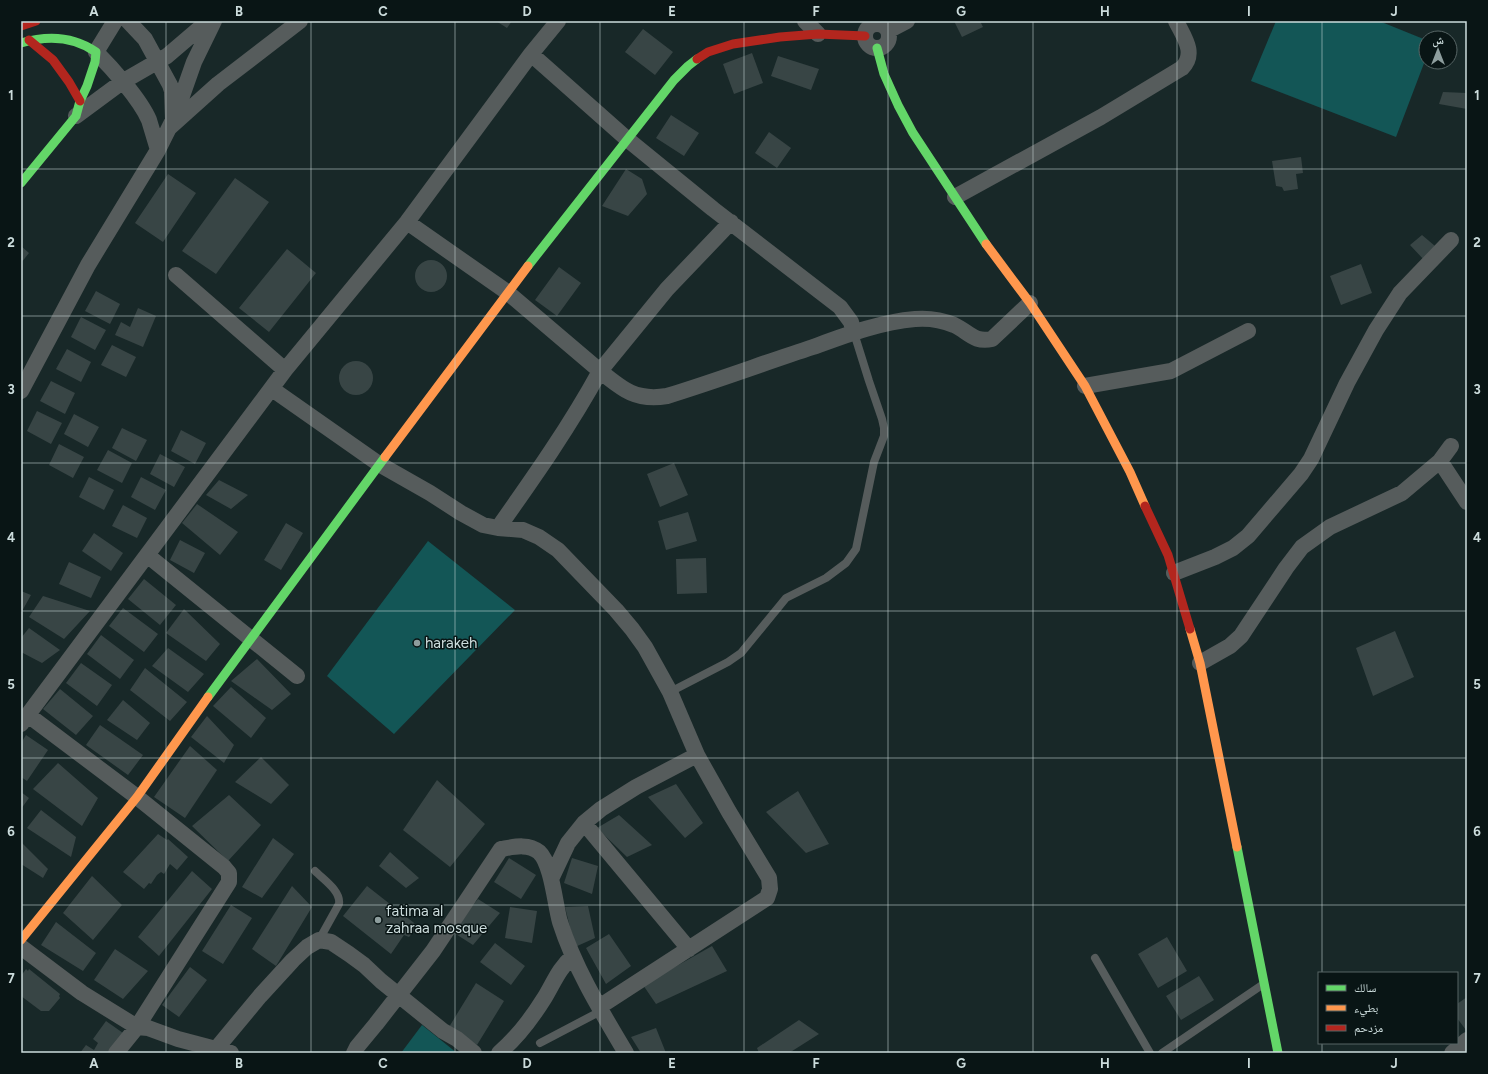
<svg xmlns="http://www.w3.org/2000/svg" width="1488" height="1074" font-family="Figtree,'Noto Naskh Arabic',sans-serif">
  <style>
    .green { fill: #135656 }
    .building { fill: #384545 }
    .lines { fill: none; stroke-linecap: round; stroke-linejoin: round }
    .lane { stroke: #565c5c; stroke-width: 8 }
    .street { stroke: #565c5c; stroke-width: 16 }
    .fast { stroke: #63d668; stroke-width: 9 }
    .slow { stroke: #ff974d; stroke-width: 9 }
    .jam { stroke: #b3261e; stroke-width: 9 }
    .grid { fill: none; stroke: #ccdcdc; stroke-width: 1; stroke-opacity: 0.55 }
    .poi-dot { fill: #8d9d9d; stroke: #091515; stroke-width: 1.5 }
    .labels { text-anchor: middle; stroke-width: 3; stroke-linejoin: round; paint-order: stroke }
    .poi-label { font-size: 15px; fill: #ccdcdc; stroke: #091515; text-anchor: start }
    .neatline { fill: none; stroke: #ccdcdc; stroke-width: 1.5 }
    .grid-label { font-size: 13px; text-anchor: middle; font-weight: bold; fill: #ccdcdc }
  </style>
  <rect width="100%" height="100%" fill="#182828"/>
  <path class="green" d="M 1276,21 L 1379,21 L 1426,40 L 1426,58 L 1396,137 L 1251,81 Z
    M 428,541 L 515,610 L 394,734 L 327,676 Z
    M 422,1025 L 457,1053 L 401,1053 Z"/>
  <path class="building" d="M 496,21 L 512,21 L 507,28 Z
    M 954,21 L 980,21 L 983,27 L 962,37 Z
    M 643,29 L 673,52 L 655,75 L 625,52 Z
    M 752,53 L 763,83 L 734,94 L 723,64 Z
    M 778,56 L 819,69 L 811,90 L 771,76 Z
    M 1443,92 L 1467,93 L 1467,109 L 1439,104 Z
    M 671,115 L 699,133 L 684,156 L 656,138 Z
    M 769,132 L 791,148 L 777,168 L 755,153 Z
    M 1301,157 L 1303,173 L 1296,174 L 1298,189 L 1284,191 L 1282,187 L 1276,186 L 1272,161 Z
    M 626,169 L 642,179 L 647,194 L 628,216 L 602,206 Z
    M 168,174 L 196,193 L 163,242 L 135,223 Z
    M 235,178 L 269,202 L 216,274 L 182,251 Z
    M 1422,235 L 1435,246 L 1425,261 L 1410,245 Z
    M 21,246 L 29,253 L 21,263 Z
    M 287,249 L 316,273 L 269,332 L 239,308 Z
    M415 276a16 16 0 1 1 32 0a16 16 0 1 1-32 0Z
    M 1361,264 L 1372,293 L 1341,305 L 1330,276 Z
    M 559,267 L 581,283 L 557,316 L 535,300 Z
    M 96,291 L 120,304 L 110,324 L 85,311 Z
    M 138,308 L 156,316 L 143,347 L 115,335 L 121,322 L 130,327 Z
    M 81,317 L 106,330 L 95,350 L 71,337 Z
    M 112,345 L 136,357 L 126,377 L 101,365 Z
    M 67,349 L 91,362 L 81,382 L 56,369 Z
    M339 378a17 17 0 1 1 34 0a17 17 0 1 1-34 0Z
    M 51,381 L 75,393 L 65,414 L 40,401 Z
    M 37,411 L 62,423 L 51,444 L 27,431 Z
    M 74,414 L 99,427 L 88,447 L 64,434 Z
    M 122,428 L 147,440 L 136,461 L 112,448 Z
    M 181,430 L 206,443 L 195,464 L 171,451 Z
    M 59,444 L 84,457 L 73,478 L 49,465 Z
    M 108,450 L 132,463 L 122,483 L 97,470 Z
    M 160,454 L 185,467 L 174,487 L 150,474 Z
    M 674,463 L 688,495 L 660,507 L 647,474 Z
    M 89,477 L 114,490 L 104,510 L 79,497 Z
    M 141,477 L 166,490 L 155,510 L 131,497 Z
    M 219,480 L 248,495 L 231,509 L 206,495 Z
    M 197,504 L 238,532 L 220,555 L 182,523 Z
    M 123,505 L 147,518 L 137,538 L 112,526 Z
    M 688,512 L 697,541 L 666,550 L 658,521 Z
    M 286,523 L 303,533 L 281,570 L 264,560 Z
    M 94,533 L 123,553 L 111,571 L 82,551 Z
    M 180,540 L 205,553 L 194,573 L 170,560 Z
    M 706,558 L 707,593 L 677,594 L 676,559 Z
    M 69,562 L 101,577 L 91,598 L 59,584 Z
    M 144,579 L 176,605 L 160,625 L 128,599 Z
    M 21,591 L 31,595 L 21,613 Z
    M 43,596 L 90,611 L 64,639 L 29,617 Z
    M 123,608 L 158,634 L 144,652 L 109,626 Z
    M 184,609 L 220,644 L 206,661 L 166,633 Z
    M 29,628 L 60,650 L 42,663 L 21,652 L 21,638 Z
    M 1395,631 L 1414,677 L 1373,696 L 1356,648 Z
    M 101,635 L 134,660 L 120,679 L 87,654 Z
    M 168,648 L 204,674 L 188,692 L 152,666 Z
    M 257,659 L 291,694 L 272,710 L 231,681 Z
    M 81,663 L 112,685 L 97,706 L 66,683 Z
    M 145,668 L 187,702 L 170,721 L 130,690 Z
    M 231,687 L 266,718 L 251,738 L 213,706 Z
    M 60,689 L 93,716 L 76,735 L 43,709 Z
    M 123,700 L 150,723 L 137,740 L 107,720 Z
    M 207,716 L 234,745 L 224,763 L 191,737 Z
    M 100,725 L 143,755 L 128,775 L 86,745 Z
    M 26,735 L 48,750 L 27,781 L 21,777 L 21,743 Z
    M 190,746 L 217,770 L 185,818 L 154,797 Z
    M 261,757 L 289,785 L 271,804 L 235,782 Z
    M 58,763 L 98,798 L 82,826 L 33,789 Z
    M 437,780 L 485,824 L 450,867 L 403,830 Z
    M 676,784 L 703,823 L 685,838 L 648,797 Z
    M 798,791 L 829,844 L 806,853 L 766,812 Z
    M 21,792 L 29,798 L 21,809 Z
    M 229,795 L 261,825 L 228,861 L 192,826 Z
    M 41,810 L 76,837 L 71,857 L 27,828 Z
    M 619,815 L 652,845 L 627,857 L 597,828 Z
    M 158,834 L 167,840 L 168,839 L 188,857 L 177,870 L 170,864 L 164,874 L 161,872 L 157,875 L 151,884 L 149,883 L 144,889 L 123,872 Z
    M 273,838 L 294,854 L 262,898 L 242,887 Z
    M 21,842 L 48,869 L 43,878 L 21,864 Z
    M 390,852 L 419,878 L 406,888 L 379,866 Z
    M 509,858 L 536,875 L 521,899 L 494,882 Z
    M 572,858 L 598,866 L 592,894 L 564,883 Z
    M 192,871 L 212,889 L 159,956 L 138,937 Z
    M 92,876 L 122,905 L 93,940 L 63,913 Z
    M 292,886 L 312,907 L 276,966 L 252,949 Z
    M 367,886 L 418,926 L 409,937 L 404,935 L 391,954 L 343,916 Z
    M 478,899 L 500,913 L 473,945 L 451,931 Z
    M 231,905 L 252,918 L 223,964 L 202,951 Z
    M 588,906 L 595,938 L 575,947 L 565,907 Z
    M 510,907 L 537,911 L 532,943 L 505,938 Z
    M 56,922 L 96,953 L 83,971 L 41,945 Z
    M 609,934 L 631,966 L 606,984 L 586,948 Z
    M 1167,937 L 1187,971 L 1158,988 L 1138,954 Z
    M 495,943 L 525,966 L 511,985 L 480,962 Z
    M 712,946 L 727,971 L 656,1004 L 643,985 Z
    M 115,949 L 148,971 L 123,999 L 94,980 Z
    M 190,967 L 207,980 L 179,1017 L 162,1005 Z
    M 26,969 L 28,971 L 29,969 L 60,994 L 59,996 L 60,998 L 49,1011 L 41,1011 L 21,996 L 21,976 Z
    M 1199,976 L 1214,1000 L 1181,1020 L 1166,996 Z
    M 476,983 L 504,1001 L 477,1045 L 449,1027 Z
    M 1467,997 L 1467,1029 L 1466,1030 L 1457,1018 L 1457,1004 Z
    M 799,1020 L 819,1034 L 789,1053 L 759,1053 L 757,1048 Z
    M 106,1021 L 123,1033 L 111,1053 L 80,1053 L 86,1045 L 94,1050 L 98,1043 L 93,1039 Z
    M 656,1028 L 666,1053 L 641,1053 L 631,1037 Z"/>
  <g class="lines">
    <path class="lane" d="M 670,692 L 728,662 L 741,653 L 786,598 L 826,578 L 846,563 L 856,549 L 874,462 L 884,436 L 884,428 L 882,419 L 869,381 L 854,333
      M 315,871 C 324,880 341,891 339,904 L 319,940
      M 1095,958 L 1150,1053
      M 540,1043 L 601,1011
      M 1162,1053 L 1262,985"/>
    <path class="street" d="M 115,21 L 96,52 C 112,68 140,99 149,120 C 152,130 155,140 158,150
      M 805,21 L 818,34
      M865 36a12 12 0 1 1 24 0a12 12 0 1 1-24 0Z
      M 888,31 L 907,21
      M 531,54 L 627,139 L 713,209 L 840,307 L 851,322 L 854,333
      M 176,113 L 194,62 L 214,21
      M 76,116 L 122,82 L 167,56 L 208,21
      M 169,128 L 218,84 L 300,21
      M 955,197 L 1101,117 L 1182,68 C 1197,53 1183,36 1176,21
      M 407,222 L 507,292 L 600,371 L 667,289 L 731,222
      M 176,275 L 285,370
      M 1085,386 L 1171,371 L 1248,331
      M 272,389 L 379,464 L 430,493 L 461,513 L 483,525 L 498,528 L 523,530 L 539,537 L 558,550 L 616,610 L 632,629 L 645,647 L 670,692 L 697,755 L 729,812 L 769,878 L 770,889 L 767,898 L 599,1007
      M 21,391 L 88,265 L 158,150 L 173,120 L 172,91 L 170,85 L 145,39 L 128,21
      M 1440,461 L 1467,502
      M 498,528 C 534,477 570,426 600,371 C 623,390 636,401 667,396 C 716,381 764,363 813,347 C 846,335 880,322 915,319 C 927,318 942,320 954,325 C 969,332 974,343 992,339 L 1030,303
      M 147,555 L 297,676
      M 1174,573 L 1215,557 L 1233,548 L 1248,536 L 1301,474 L 1311,459 L 1347,383 L 1376,330 L 1400,293 L 1451,240
      M 1200,663 L 1230,646 L 1241,636 L 1286,568 L 1302,547 L 1330,527 L 1402,493 L 1440,461 L 1451,446
      M 28,715 L 137,797 L 224,867 L 229,873 L 229,882 L 137,1027 L 116,1053
      M 21,724 L 285,370 L 407,222 L 531,54 L 558,21
      M 584,823 L 689,949
      M 551,879 L 568,843 L 584,823 L 601,809 L 636,787 L 697,755
      M 21,947 L 82,993 L 137,1027 L 148,1028 L 178,1039 L 231,1053
      M 216,1049 L 260,996 L 293,960 L 307,947 L 319,940 L 331,942 L 349,954 L 364,965 L 381,981 L 443,1031 L 457,1039 L 474,1053
      M 354,1053 L 357,1047 L 376,1024 L 433,951 L 501,849 C 513,847 528,843 539,852 C 552,864 555,905 560,922 C 575,969 601,1011 626,1053
      M 499,1053 C 518,1037 532,1018 545,997 C 554,982 559,968 573,956
      M 1452,1053 L 1467,1040"/>
    <path class="fast" d="M 21,43 C 48,35 73,36 96,52 L 95,62 L 87,86 L 80,101 L 76,116 L 21,183
      M 877,48 L 884,74 L 898,105 L 913,133 L 986,244
      M 528,266 L 674,80 L 688,66 L 697,59
      M 208,697 L 385,457
      M 1237,847 L 1278,1053"/>
    <path class="slow" d="M 986,244 L 1030,303 L 1085,386 L 1130,472 L 1145,506
      M 385,457 L 528,266
      M 1190,629 L 1200,663 L 1237,847
      M 21,940 L 137,797 L 208,697"/>
    <path class="jam" d="M 21,26 L 36,21
      M 29,40 L 53,60 L 69,82 L 80,101
      M 697,59 L 708,52 L 733,44 L 780,37 L 818,34 L 865,36
      M 1145,506 L 1168,555 L 1190,629"/>
  </g>
  <path class="grid" d="M 166,21 L 166,1053M 311,21 L 311,1053M 455,21 L 455,1053M 600,21 L 600,1053M 744,21 L 744,1053M 888,21 L 888,1053M 1033,21 L 1033,1053M 1177,21 L 1177,1053M 1322,21 L 1322,973M 21,169 L 1467,169M 21,316 L 1467,316M 21,463 L 1467,463M 21,611 L 1467,611M 21,758 L 1467,758M 21,905 L 1467,905M 1322,1043 L 1322,1053"/>
  <g class="poi-dot">
    <circle cx="417" cy="643" r="4"/>
    <circle cx="378" cy="920" r="4"/>
  </g>
  <g class="labels">
    <g class="poi-label">
      <text x="425" y="648">harakeh</text>
      <text x="386" y="916">fatima al<tspan x="386" dy="17">zahraa mosque</tspan></text>
    </g>
  </g>
  <rect width="1488" height="1074" fill="none" stroke="#091515" stroke-width="44"/>
  <rect x="1318" y="972" width="140" height="72" fill="#091515" stroke="#576565"/>
  <rect x="1326" y="985" width="20" height="6" fill="#63d668" stroke="#576565"/>
  <text x="1354" y="992" font-size="12" fill="#ccdcdc">سالك</text>
  <rect x="1326" y="1005" width="20" height="6" fill="#ff974d" stroke="#576565"/>
  <text x="1354" y="1012" font-size="12" fill="#ccdcdc">بطيء</text>
  <rect x="1326" y="1025" width="20" height="6" fill="#b3261e" stroke="#576565"/>
  <text x="1354" y="1032" font-size="12" fill="#ccdcdc">مزدحم</text>
  <g transform="translate(1438 50)"><circle r="19" fill="#091515" stroke="#576565"/>
  <path d="M0-3L7 15L0 10L-7 15Z" fill="#8d9d9d"/>
  <text y="-6" font-size="11" font-weight="bold" text-anchor="middle" fill="#ccdcdc">ش</text>
  </g>
  <rect x="22" y="22" width="1444" height="1030" class="neatline"/>
  <g class="grid-label">
    <text x="94" y="16">A</text>
    <text x="239" y="16">B</text>
    <text x="383" y="16">C</text>
    <text x="527" y="16">D</text>
    <text x="672" y="16">E</text>
    <text x="816" y="16">F</text>
    <text x="961" y="16">G</text>
    <text x="1105" y="16">H</text>
    <text x="1249" y="16">I</text>
    <text x="1394" y="16">J</text>
    <text x="11" y="100">1</text>
    <text x="1477" y="100">1</text>
    <text x="11" y="247">2</text>
    <text x="1477" y="247">2</text>
    <text x="11" y="394">3</text>
    <text x="1477" y="394">3</text>
    <text x="11" y="542">4</text>
    <text x="1477" y="542">4</text>
    <text x="11" y="689">5</text>
    <text x="1477" y="689">5</text>
    <text x="11" y="836">6</text>
    <text x="1477" y="836">6</text>
    <text x="11" y="983">7</text>
    <text x="1477" y="983">7</text>
    <text x="94" y="1068">A</text>
    <text x="239" y="1068">B</text>
    <text x="383" y="1068">C</text>
    <text x="527" y="1068">D</text>
    <text x="672" y="1068">E</text>
    <text x="816" y="1068">F</text>
    <text x="961" y="1068">G</text>
    <text x="1105" y="1068">H</text>
    <text x="1249" y="1068">I</text>
    <text x="1394" y="1068">J</text>
  </g>
</svg>
